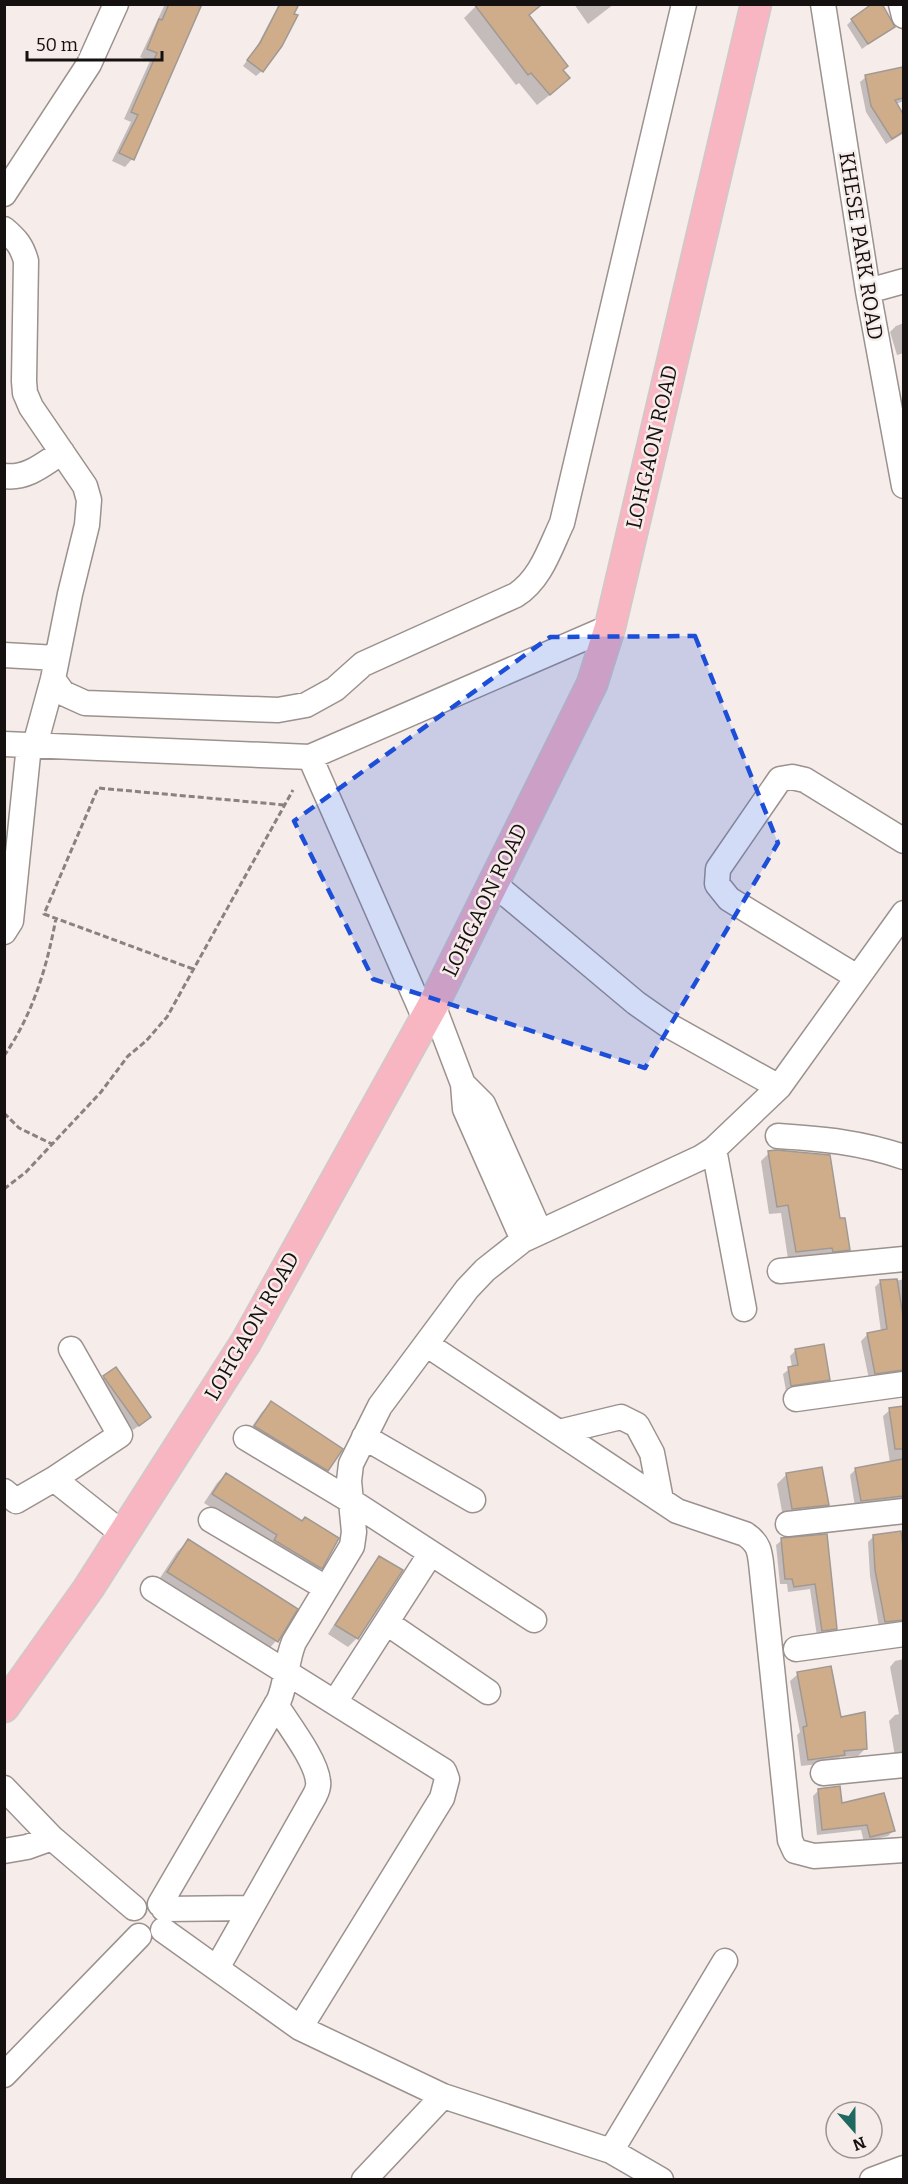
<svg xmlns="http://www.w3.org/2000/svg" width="908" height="2184" font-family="Bitter,serif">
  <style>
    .shadow { fill: #0003 }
    .building { fill: #d0ad8a; stroke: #a09993; stroke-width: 1.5 }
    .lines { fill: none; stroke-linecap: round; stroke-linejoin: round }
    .minor-casing { stroke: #9b918e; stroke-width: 27 }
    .major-casing { stroke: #cccbca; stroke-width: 33 }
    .path { stroke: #898280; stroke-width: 3; stroke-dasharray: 6 3; stroke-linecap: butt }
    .minor { stroke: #fff; stroke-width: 24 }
    .major { stroke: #f8b5c2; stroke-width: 30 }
    .marked { fill: #1d4ed8; fill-opacity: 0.2; stroke: #1d4ed8; stroke-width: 4.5; stroke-dasharray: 12 8; stroke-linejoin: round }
    .labels { text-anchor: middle; stroke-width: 5; stroke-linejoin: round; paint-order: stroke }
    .street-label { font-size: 21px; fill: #151110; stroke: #f6ece9 }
  </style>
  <rect width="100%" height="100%" fill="#f6ece9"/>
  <path class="shadow" d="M 165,4 L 201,4 L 132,159 L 125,167 L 112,161 L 131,122 L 124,119 L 150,61 L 140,57 Z
    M 279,4 L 297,4 L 262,71 L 256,76 L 243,66 L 255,50 Z
    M 478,4 L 544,4 L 528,16 L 562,71 L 556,90 L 537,105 L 519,83 L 516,85 L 464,18 Z
    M 574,4 L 614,4 L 588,24 Z
    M 852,20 L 893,26 L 862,49 L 847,25 Z
    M 903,69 L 904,101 L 896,104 L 904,116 L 904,133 L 886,144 L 866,112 L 860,82 L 866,77 Z
    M 904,323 L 904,353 L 897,355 L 890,332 L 896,326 Z
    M 769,1153 L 839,1220 L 849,1249 L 841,1257 L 788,1259 L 781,1213 L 769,1214 L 761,1161 Z
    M 904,1278 L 904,1378 L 869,1379 L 861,1341 L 868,1334 L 881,1332 L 875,1287 L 881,1281 L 901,1280 Z
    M 796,1350 L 828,1379 L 822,1385 L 786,1391 L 783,1374 L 792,1367 L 790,1356 Z
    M 104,1377 L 144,1422 L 133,1430 L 99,1383 Z
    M 271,1403 L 327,1470 L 318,1478 L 246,1435 L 262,1412 Z
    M 904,1408 L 904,1500 L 855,1507 L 850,1475 L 856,1469 L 890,1463 L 883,1416 L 890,1410 Z
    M 226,1474 L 320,1568 L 312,1577 L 270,1544 L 204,1503 L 217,1483 Z
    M 786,1475 L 827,1505 L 818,1514 L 783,1517 L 777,1484 Z
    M 904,1535 L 904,1627 L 879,1627 L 870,1576 L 868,1542 L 874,1536 Z
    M 826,1536 L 836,1628 L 830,1634 L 817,1636 L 810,1589 L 788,1592 L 787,1584 L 780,1584 L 776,1545 L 782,1540 Z
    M 188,1541 L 296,1609 L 276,1641 L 265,1653 L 156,1584 L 177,1552 Z
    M 379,1558 L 357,1638 L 348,1647 L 328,1634 L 371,1567 Z
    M 904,1659 L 904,1757 L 895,1756 L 889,1721 L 895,1715 L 899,1714 L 890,1667 L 895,1661 Z
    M 798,1674 L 866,1748 L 858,1756 L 840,1757 L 836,1762 L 801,1766 L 797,1735 L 800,1732 L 790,1681 Z
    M 819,1790 L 840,1805 L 893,1831 L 888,1836 L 864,1842 L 861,1830 L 817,1835 L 813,1796 Z"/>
  <path class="building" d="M 169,4 L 202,4 L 134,160 L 119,153 L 138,115 L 131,112 L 157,53 L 147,49 L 159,19 L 162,20 Z
    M 280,4 L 299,4 L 294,14 L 298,15 L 282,46 L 263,72 L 247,60 L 260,43 Z
    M 474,4 L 542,4 L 529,15 L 568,66 L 563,70 L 570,78 L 550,95 L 531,73 L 528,75 Z
    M 872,4 L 882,4 L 895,27 L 868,44 L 851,19 Z
    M 903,67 L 903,98 L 895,100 L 903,114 L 903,132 L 892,139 L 871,106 L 865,75 Z
    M 776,1150 L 830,1155 L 840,1218 L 845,1218 L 850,1250 L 833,1252 L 832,1248 L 796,1252 L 788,1205 L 777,1207 L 768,1151 Z
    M 897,1279 L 903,1316 L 903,1370 L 875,1374 L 867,1333 L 887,1329 L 880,1280 Z
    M 824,1344 L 830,1380 L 791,1386 L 788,1367 L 798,1365 L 795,1349 Z
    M 116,1367 L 151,1417 L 139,1426 L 103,1376 Z
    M 271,1401 L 343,1449 L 328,1471 L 254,1426 Z
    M 903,1406 L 903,1449 L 895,1449 L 889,1408 Z
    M 903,1459 L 903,1496 L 861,1501 L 855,1468 Z
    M 822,1467 L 829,1505 L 792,1509 L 786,1473 Z
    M 226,1473 L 302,1521 L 305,1517 L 339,1538 L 322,1569 L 274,1540 L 277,1535 L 212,1494 Z
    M 901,1531 L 903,1547 L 903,1620 L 885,1622 L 875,1570 L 873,1535 Z
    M 827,1534 L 837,1629 L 822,1631 L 815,1584 L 794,1587 L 792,1579 L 785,1579 L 781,1538 Z
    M 188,1539 L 298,1609 L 278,1642 L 167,1572 Z
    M 379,1556 L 403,1570 L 358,1639 L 335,1625 Z
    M 831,1666 L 841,1717 L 865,1712 L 867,1749 L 844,1751 L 845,1755 L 808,1760 L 803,1727 L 807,1726 L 797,1672 Z
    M 840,1786 L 842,1803 L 884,1793 L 895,1831 L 870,1837 L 867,1825 L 822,1830 L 818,1789 Z"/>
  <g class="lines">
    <g class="minor-casing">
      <path id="minor" d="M 823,4 L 868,291 L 904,486
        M 901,4 L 904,16
        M 4,194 L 89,64 L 116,4
        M 4,229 C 16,239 22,246 26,261 L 24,381 L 25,393 L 31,407 L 85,486 L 89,500 L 87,525 L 70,594 L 53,679 L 35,745
        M 868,291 L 904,281
        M 4,476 C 27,479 44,464 62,452
        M 4,655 L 57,658
        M 53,679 L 63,693 L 85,703 L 278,710 L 306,705 L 335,689 L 363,664 L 516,595 C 541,579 550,548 562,523 L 684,4
        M 4,744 L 310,757 L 610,627
        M 310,757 L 425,1019
        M 493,883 L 636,1003 L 666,1024 L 779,1087
        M 4,932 L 11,921 L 29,745
        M 857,977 L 729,899 L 717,884 L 718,869 L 780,779 L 792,777 L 805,780 L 904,841
        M 433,1005 L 463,1084 L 465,1109 L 523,1240
        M 463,1084 L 483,1104 L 540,1232
        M 778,1136 C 824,1139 859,1142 904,1157
        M 714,1149 L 744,1309
        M 780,1271 L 904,1259
        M 426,1344 L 677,1511 L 745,1534 C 761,1544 760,1555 762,1572 L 790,1840 L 795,1851 L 814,1856 L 904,1850
        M 71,1349 L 120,1435 L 54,1479 L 123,1534
        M 796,1399 L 904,1384
        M 559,1432 L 621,1417 L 637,1425 L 652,1453 L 661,1500
        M 364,1437 L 473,1500
        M 246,1438 L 351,1501 L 534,1620
        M 4,1491 L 16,1501 L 54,1479
        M 211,1520 L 326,1588
        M 788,1524 L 904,1511
        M 153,1589 L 444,1771 L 447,1779 L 442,1798 L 300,2028
        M 387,1623 L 488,1692
        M 796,1649 L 904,1634
        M 335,1702 L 431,1553
        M 823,1773 L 904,1765
        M 4,1788 L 52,1838 L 134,1908
        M 4,1851 L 27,1847 L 52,1838
        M 160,1904 L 279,1700 C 287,1681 286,1661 294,1642 L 352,1546 L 354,1532 L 349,1481 L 351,1464 L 380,1406 L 467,1289 L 485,1270 L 523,1240 L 700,1158 L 714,1149 L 779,1087 L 904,913
        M 164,1909 L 250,1908
        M 163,1930 L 300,2028 L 443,2096 L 611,2151 L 661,2180
        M 217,1968 L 315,1795 C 317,1791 319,1786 318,1781 C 316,1760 288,1724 276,1705
        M 4,2075 L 139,1936
        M 611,2151 L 725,1961
        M 364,2180 L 443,2096
        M 872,2180 L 904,2168"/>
    </g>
    <g class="major-casing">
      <path id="major" d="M 4,1707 L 88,1589 L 246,1342 L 433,1005 L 592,684 L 610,627 L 756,4"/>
    </g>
    <path class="path" d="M 193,969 L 44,914 L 98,788 L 285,805
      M 4,1056 C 33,1014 47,967 56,918
      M 4,1113 L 19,1128 L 52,1144
      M 4,1189 L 26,1172 L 101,1092 L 128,1056 L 146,1041 L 167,1017 L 293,790"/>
    <use href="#minor" class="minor"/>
    <use href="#major" class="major"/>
  </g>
  <path class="marked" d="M 695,636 L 778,843 L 645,1068 L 373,979 L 294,821 L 550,637 Z"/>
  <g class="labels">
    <g class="street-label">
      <text transform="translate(861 246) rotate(81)" y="7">KHESE PARK ROAD</text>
      <text transform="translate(652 447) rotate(-77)" y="7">LOHGAON ROAD</text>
      <text transform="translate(485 900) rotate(-64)" y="7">LOHGAON ROAD</text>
      <text transform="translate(252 1326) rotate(-60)" y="7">LOHGAON ROAD</text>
    </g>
  </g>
  <rect width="908" height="2184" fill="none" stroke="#151110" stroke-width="12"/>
  <g transform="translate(854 2130) rotate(159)"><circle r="28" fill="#f6ece9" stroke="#9c9492" stroke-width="1.5"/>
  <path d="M0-4.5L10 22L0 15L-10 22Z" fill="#206961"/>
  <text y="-9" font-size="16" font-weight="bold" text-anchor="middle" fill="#151110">N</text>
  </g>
  <path d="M27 51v9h135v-9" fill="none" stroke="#151110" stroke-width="3"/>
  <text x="36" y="51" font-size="18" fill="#151110" stroke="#f6ece9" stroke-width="4.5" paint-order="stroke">50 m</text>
</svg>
